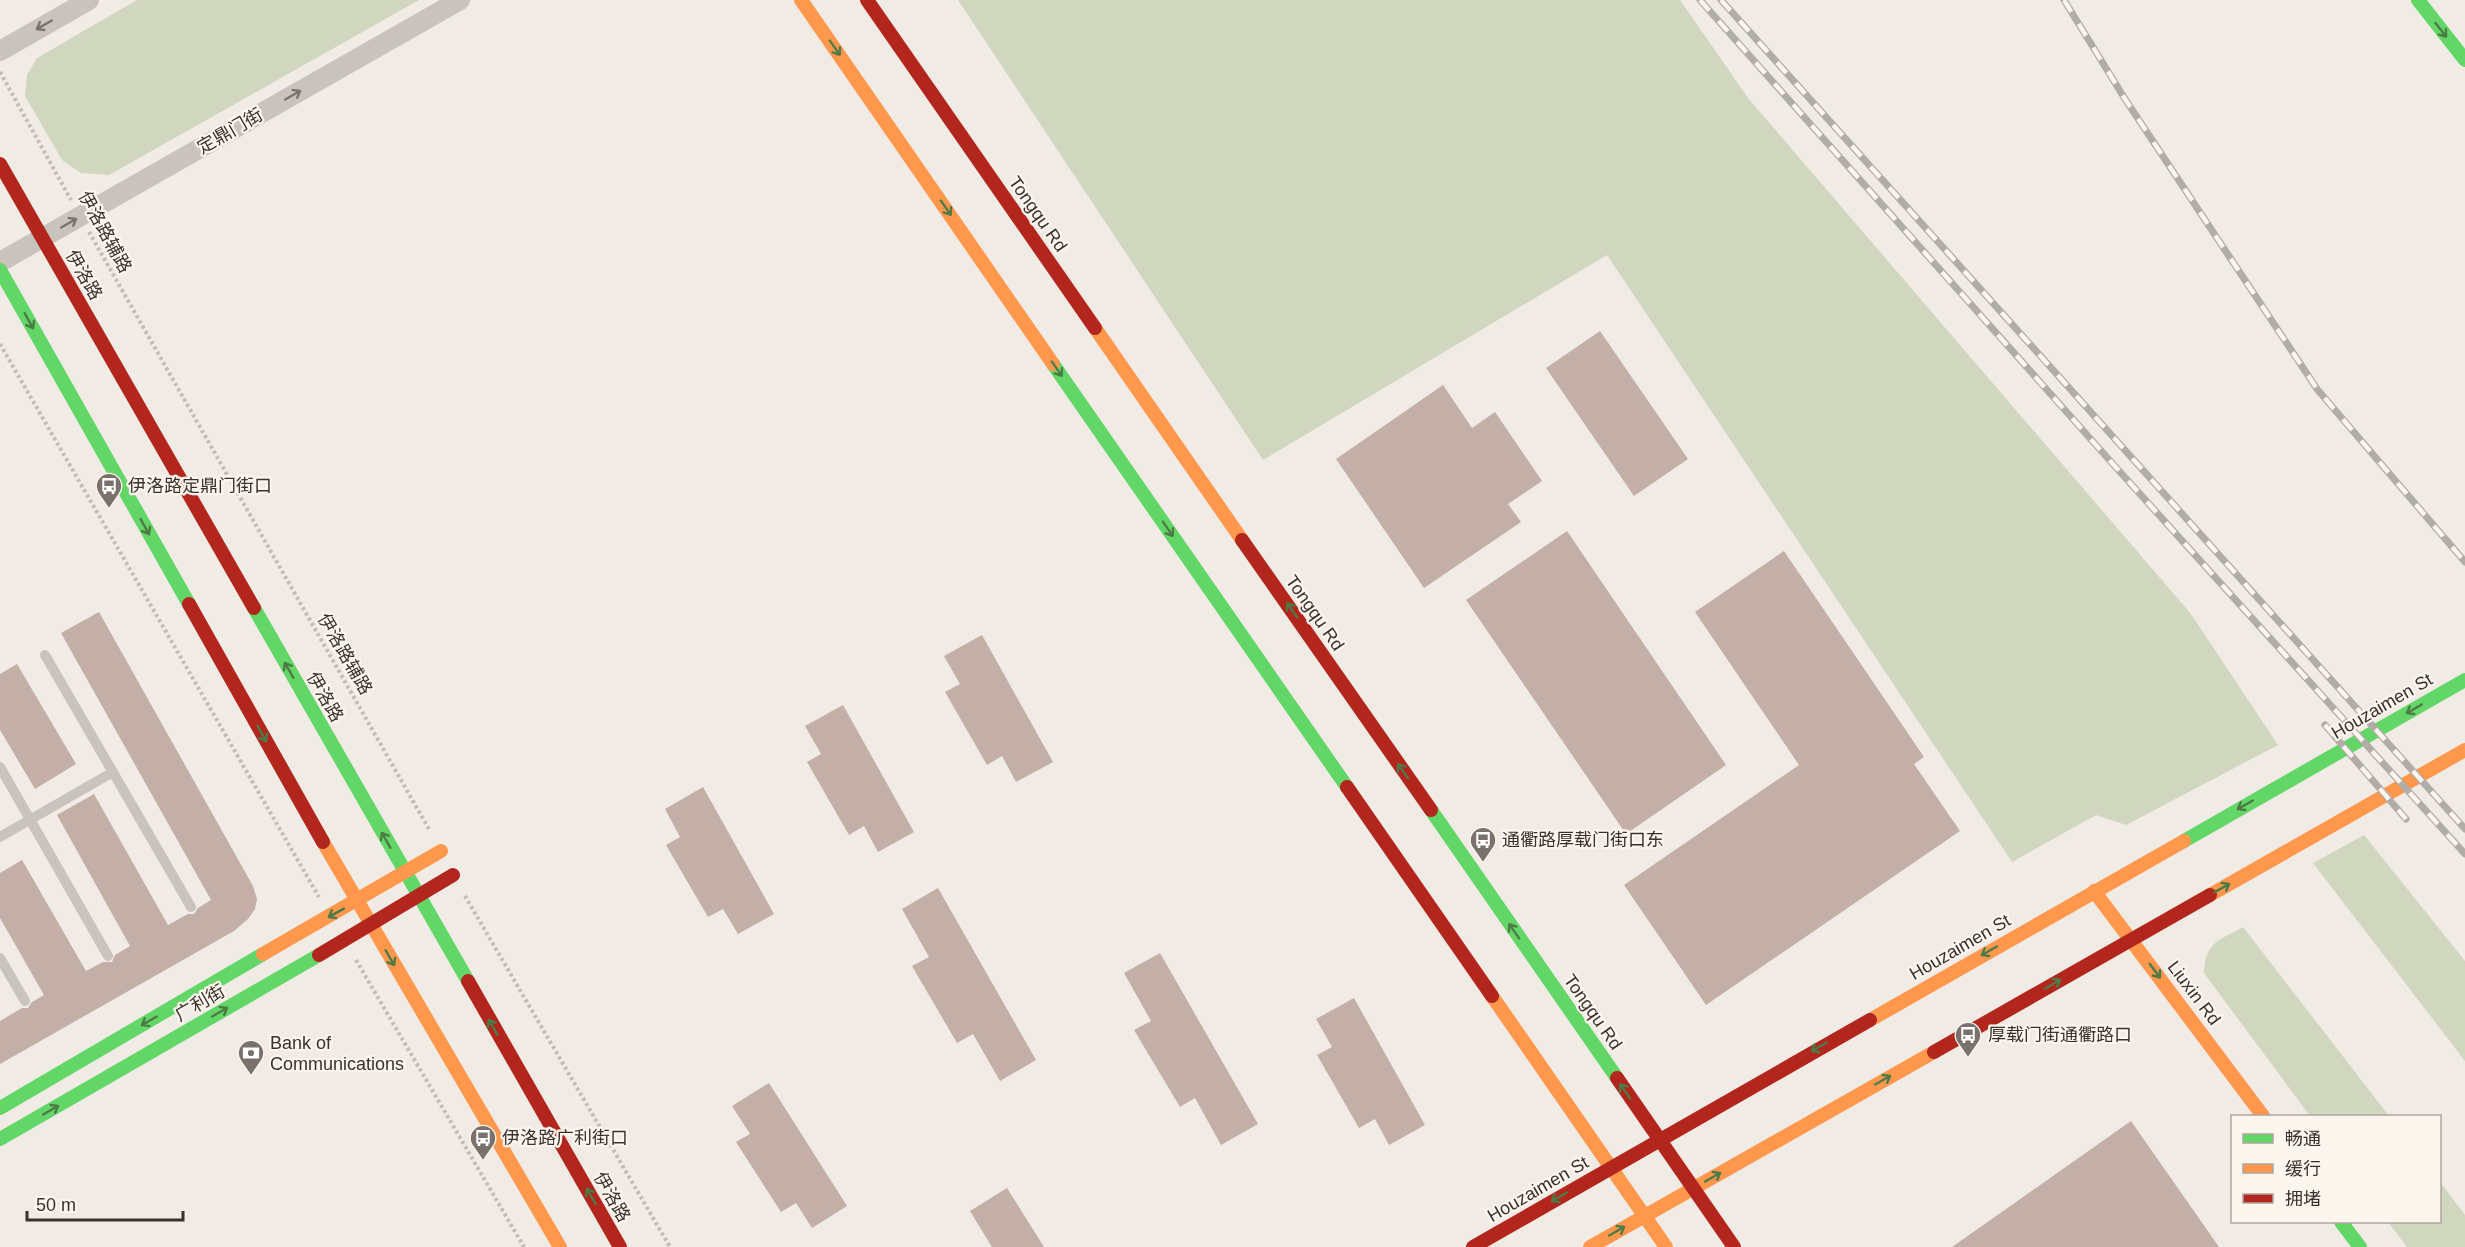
<svg xmlns="http://www.w3.org/2000/svg" width="2465" height="1247" font-family="Arial,'Noto Sans SC',sans-serif">
  <style>
    .green { fill: #d1d6bf }
    .building { fill: #c3afa7 }
    .lines { fill: none; stroke-linecap: round; stroke-linejoin: round }
    .path { stroke: #c2bbb6; stroke-width: 4; stroke-dasharray: 3 3; stroke-linecap: butt }
    .lane { stroke: #c9c3be; stroke-width: 10 }
    .street { stroke: #c9c3be; stroke-width: 20 }
    .fast { stroke: #63d668; stroke-width: 14 }
    .slow { stroke: #ff974d; stroke-width: 14 }
    .jam { stroke: #b3261e; stroke-width: 14 }
    .rail-casing { stroke: #b1aca8; stroke-width: 7 }
    .rail { stroke: #fbf5ee; stroke-width: 4.5; stroke-dasharray: 14; stroke-linecap: butt }
    .oneway { stroke: #7b726d }
    .oneway2 { stroke: #4d7b46 }
    .labels { text-anchor: middle; stroke-width: 4.5; stroke-linejoin: round; paint-order: stroke }
    .street-label { font-size: 18px; fill: #3b302b; stroke: #fbf5ee }
    .poi-label { font-size: 18px; fill: #3b302b; stroke: #fbf5ee; text-anchor: start }
  </style>
  <rect width="100%" height="100%" fill="#f0ebe5"/>
  <path class="green" d="M 137,0 L 419,0 L 109,175 L 81,173 L 62,160 L 25,96 L 27,75 L 37,58 Z
    M 958,0 L 1680,0 L 1748,98 L 2191,614 L 2278,745 L 2126,825 L 2096,815 L 2012,862 L 1607,255 L 1263,460 Z
    M 2364,835 L 2465,961 L 2465,1061 L 2313,863 Z
    M 2243,927 L 2389,1116 L 2310,1116 L 2204,973 C 2205,942 2218,941 2243,927 Z
    M 2440,1182 L 2465,1215 L 2465,1247 L 2407,1247 L 2388,1222 L 2440,1222 Z"/>
  <path class="building" d="M 1600,331 L 1688,459 L 1634,496 L 1546,368 Z
    M 1443,385 L 1472,428 L 1495,412 L 1542,481 L 1508,504 L 1521,522 L 1424,588 L 1336,459 Z
    M 1567,531 L 1726,765 L 1626,834 L 1466,600 Z
    M 1784,551 L 1924,757 L 1914,764 L 1960,831 L 1706,1005 L 1624,885 L 1799,765 L 1695,612 Z
    M 99,612 L 253,886 L 257,899 L 255,909 L 248,919 L 234,931 L 0,1064 L 0,1021 L 22,1008 L 28,1008 L 32,1002 L 44,995 L 0,918 L 0,873 L 22,860 L 86,971 L 103,962 L 112,962 L 115,955 L 130,946 L 57,815 L 94,794 L 168,925 L 188,914 L 194,914 L 198,908 L 211,900 L 61,633 Z
    M 982,635 L 1053,762 L 1016,782 L 1002,756 L 987,765 L 945,692 L 960,684 L 944,656 Z
    M 17,664 L 76,764 L 35,789 L 0,730 L 0,674 Z
    M 843,705 L 914,832 L 878,852 L 864,826 L 849,835 L 807,762 L 821,754 L 805,726 Z
    M 703,787 L 774,914 L 738,934 L 723,909 L 708,917 L 666,845 L 680,837 L 665,809 Z
    M 938,888 L 1036,1060 L 1000,1081 L 973,1034 L 957,1043 L 912,966 L 929,957 L 902,909 Z
    M 1160,953 L 1258,1124 L 1221,1145 L 1195,1098 L 1180,1107 L 1134,1030 L 1151,1021 L 1124,973 Z
    M 1354,998 L 1425,1125 L 1389,1145 L 1375,1119 L 1359,1128 L 1317,1055 L 1332,1047 L 1316,1019 Z
    M 769,1083 L 847,1206 L 812,1228 L 796,1203 L 781,1212 L 736,1142 L 750,1134 L 732,1106 Z
    M 2131,1121 L 2219,1247 L 1952,1247 L 1999,1214 Z
    M 1007,1188 L 1044,1247 L 992,1247 L 970,1211 Z"/>
  <g class="lines">
    <path class="path" d="M 0,72 L 71,200
      M 89,232 L 430,831
      M 0,344 L 319,897
      M 465,896 L 670,1247
      M 356,960 L 524,1247"/>
    <path class="lane" d="M 45,655 L 191,907
      M 0,767 L 108,956
      M 0,837 L 113,772
      M 0,958 L 25,1001"/>
    <path class="street" d="M 0,51 L 89,0
      M 0,262 L 460,0"/>
    <path class="fast" d="M 2418,0 L 2465,60
      M 0,270 L 189,604
      M 1053,364 L 1347,787
      M 254,608 L 468,981
      M 1431,810 L 1617,1078
      M 2184,841 L 2465,680
      M 0,1108 L 263,954
      M 0,1139 L 319,955
      M 2341,1222 L 2360,1247"/>
    <path class="slow" d="M 801,0 L 1053,364
      M 1095,328 L 1242,540
      M 323,842 L 560,1247
      M 2094,891 L 2263,1116
      M 2210,895 L 2465,750
      M 263,954 L 441,851
      M 1492,996 L 1666,1247
      M 1870,1020 L 2184,841
      M 1590,1247 L 1934,1052"/>
    <path class="jam" d="M 867,0 L 1095,328
      M 0,164 L 254,608
      M 1242,540 L 1431,810
      M 189,604 L 323,842
      M 1347,787 L 1492,996
      M 319,955 L 453,875
      M 468,981 L 620,1247
      M 1934,1052 L 2210,895
      M 1617,1078 L 1734,1247
      M 1473,1247 L 1870,1020"/>
    <g class="rail-casing">
      <path id="rail" d="M 1700,0 L 2112,463 L 2465,854
        M 1721,0 L 2465,829
        M 2064,0 L 2125,99 L 2317,389 L 2465,562
        M 2325,725 L 2406,819"/>
    </g>
    <use href="#rail" class="rail"/>
  </g>
  <defs><path id="oneway-shaft" d="M-6 0H5M1.5-3L5.5 0L1.5 3" fill="none" stroke-width="1.6" stroke-linecap="round" stroke-linejoin="round" transform="scale(1.5)"/></defs>
  <g class="oneway">
    <use href="#oneway-shaft" transform="translate(44 25) rotate(150)"/>
    <use href="#oneway-shaft" transform="translate(293 95) rotate(-30)"/>
    <use href="#oneway-shaft" transform="translate(69 223) rotate(-30)"/>
  </g>
  <g class="oneway2">
    <use href="#oneway-shaft" transform="translate(2441 30) rotate(52)"/>
    <use href="#oneway-shaft" transform="translate(835 48) rotate(55)"/>
    <use href="#oneway-shaft" transform="translate(946 208) rotate(55)"/>
    <use href="#oneway-shaft" transform="translate(29 321) rotate(61)"/>
    <use href="#oneway-shaft" transform="translate(1057 369) rotate(55)"/>
    <use href="#oneway-shaft" transform="translate(145 527) rotate(61)"/>
    <use href="#oneway-shaft" transform="translate(1168 529) rotate(55)"/>
    <use href="#oneway-shaft" transform="translate(1292 610) rotate(-125)"/>
    <use href="#oneway-shaft" transform="translate(289 670) rotate(-120)"/>
    <use href="#oneway-shaft" transform="translate(2414 709) rotate(150)"/>
    <use href="#oneway-shaft" transform="translate(262 734) rotate(61)"/>
    <use href="#oneway-shaft" transform="translate(1403 771) rotate(-125)"/>
    <use href="#oneway-shaft" transform="translate(2245 805) rotate(150)"/>
    <use href="#oneway-shaft" transform="translate(386 840) rotate(-120)"/>
    <use href="#oneway-shaft" transform="translate(2222 888) rotate(-29)"/>
    <use href="#oneway-shaft" transform="translate(336 913) rotate(151)"/>
    <use href="#oneway-shaft" transform="translate(1514 931) rotate(-125)"/>
    <use href="#oneway-shaft" transform="translate(1989 951) rotate(150)"/>
    <use href="#oneway-shaft" transform="translate(390 958) rotate(60)"/>
    <use href="#oneway-shaft" transform="translate(2155 971) rotate(53)"/>
    <use href="#oneway-shaft" transform="translate(2053 984) rotate(-30)"/>
    <use href="#oneway-shaft" transform="translate(220 1012) rotate(-30)"/>
    <use href="#oneway-shaft" transform="translate(149 1021) rotate(150)"/>
    <use href="#oneway-shaft" transform="translate(493 1027) rotate(-120)"/>
    <use href="#oneway-shaft" transform="translate(1819 1047) rotate(150)"/>
    <use href="#oneway-shaft" transform="translate(1883 1080) rotate(-30)"/>
    <use href="#oneway-shaft" transform="translate(1625 1091) rotate(-125)"/>
    <use href="#oneway-shaft" transform="translate(51 1110) rotate(-30)"/>
    <use href="#oneway-shaft" transform="translate(1713 1177) rotate(-30)"/>
    <use href="#oneway-shaft" transform="translate(591 1196) rotate(-120)"/>
    <use href="#oneway-shaft" transform="translate(1559 1197) rotate(150)"/>
    <use href="#oneway-shaft" transform="translate(1617 1231) rotate(-30)"/>
  </g>
  <defs>
    <g id="bus-pin" transform="scale(1.35)"><path d="M0 17L-7.5 6A9.5 9.5 0 1 1 7.5 6Z" fill="#7a716c" stroke="#fbf5ee"/><path d="M-5-6H5V4H4V6H2V4H-2V6H-4V4H-5ZM-3.5-4V0h7V-4ZM-3.5 1.2v1.5H-2V1.2ZM2 1.2v1.5H3.5V1.2Z" fill="#fff"/></g>
    <g id="bank-pin" transform="scale(1.35)"><path d="M0 17L-7.5 6A9.5 9.5 0 1 1 7.5 6Z" fill="#7a716c" stroke="#fbf5ee"/><path d="M-6-4H6V4H-6ZM0-2.3a2.3 2.3 0 1 0 0 4.6a2.3 2.3 0 1 0 0-4.6Z" fill="#fff"/></g>
  </defs>
  <g fill-rule="evenodd">
    <use href="#bus-pin" x="109" y="486"/>
    <use href="#bus-pin" x="1483" y="840"/>
    <use href="#bus-pin" x="1968" y="1035"/>
    <use href="#bank-pin" x="251" y="1053"/>
    <use href="#bus-pin" x="483" y="1138"/>
  </g>
  <g class="labels">
    <g class="street-label">
      <text transform="translate(230 131) rotate(-30)" y="6">定鼎门街</text>
      <text transform="translate(1038 214) rotate(55)" y="6">Tongqu Rd</text>
      <text transform="translate(105 232) rotate(61)" y="6">伊洛路辅路</text>
      <text transform="translate(84 275) rotate(60)" y="6">伊洛路</text>
      <text transform="translate(1315 613) rotate(55)" y="6">Tongqu Rd</text>
      <text transform="translate(345 654) rotate(60)" y="6">伊洛路辅路</text>
      <text transform="translate(325 697) rotate(60)" y="6">伊洛路</text>
      <text transform="translate(2382 706) rotate(-30)" y="6">Houzaimen St</text>
      <text transform="translate(1960 947) rotate(-30)" y="6">Houzaimen St</text>
      <text transform="translate(2194 993) rotate(53)" y="6">Liuxin Rd</text>
      <text transform="translate(200 1003) rotate(-30)" y="6">广利街</text>
      <text transform="translate(1593 1012) rotate(55)" y="6">Tongqu Rd</text>
      <text transform="translate(1538 1189) rotate(-30)" y="6">Houzaimen St</text>
      <text transform="translate(612 1197) rotate(60)" y="6">伊洛路</text>
    </g>
    <g class="poi-label">
      <text x="128" y="492">伊洛路定鼎门街口</text>
      <text x="1502" y="846">通衢路厚载门街口东</text>
      <text x="1988" y="1041">厚载门街通衢路口</text>
      <text x="270" y="1049">Bank of<tspan x="270" dy="21">Communications</tspan></text>
      <text x="502" y="1144">伊洛路广利街口</text>
    </g>
  </g>
  <rect x="2231" y="1115" width="210" height="108" fill="#fbf5ee" stroke="#aea6a0" stroke-width="1.5"/>
  <rect x="2243" y="1134" width="30" height="9" fill="#63d668" stroke="#aea6a0" stroke-width="1.5"/>
  <text x="2285" y="1145" font-size="18" fill="#3b302b">畅通</text>
  <rect x="2243" y="1164" width="30" height="9" fill="#ff974d" stroke="#aea6a0" stroke-width="1.5"/>
  <text x="2285" y="1175" font-size="18" fill="#3b302b">缓行</text>
  <rect x="2243" y="1194" width="30" height="9" fill="#b3261e" stroke="#aea6a0" stroke-width="1.5"/>
  <text x="2285" y="1205" font-size="18" fill="#3b302b">拥堵</text>
  <path d="M27 1211v9h156v-9" fill="none" stroke="#3b302b" stroke-width="3"/>
  <text x="36" y="1211" font-size="18" fill="#3b302b" stroke="#fbf5ee" stroke-width="4.5" paint-order="stroke">50 m</text>
</svg>
